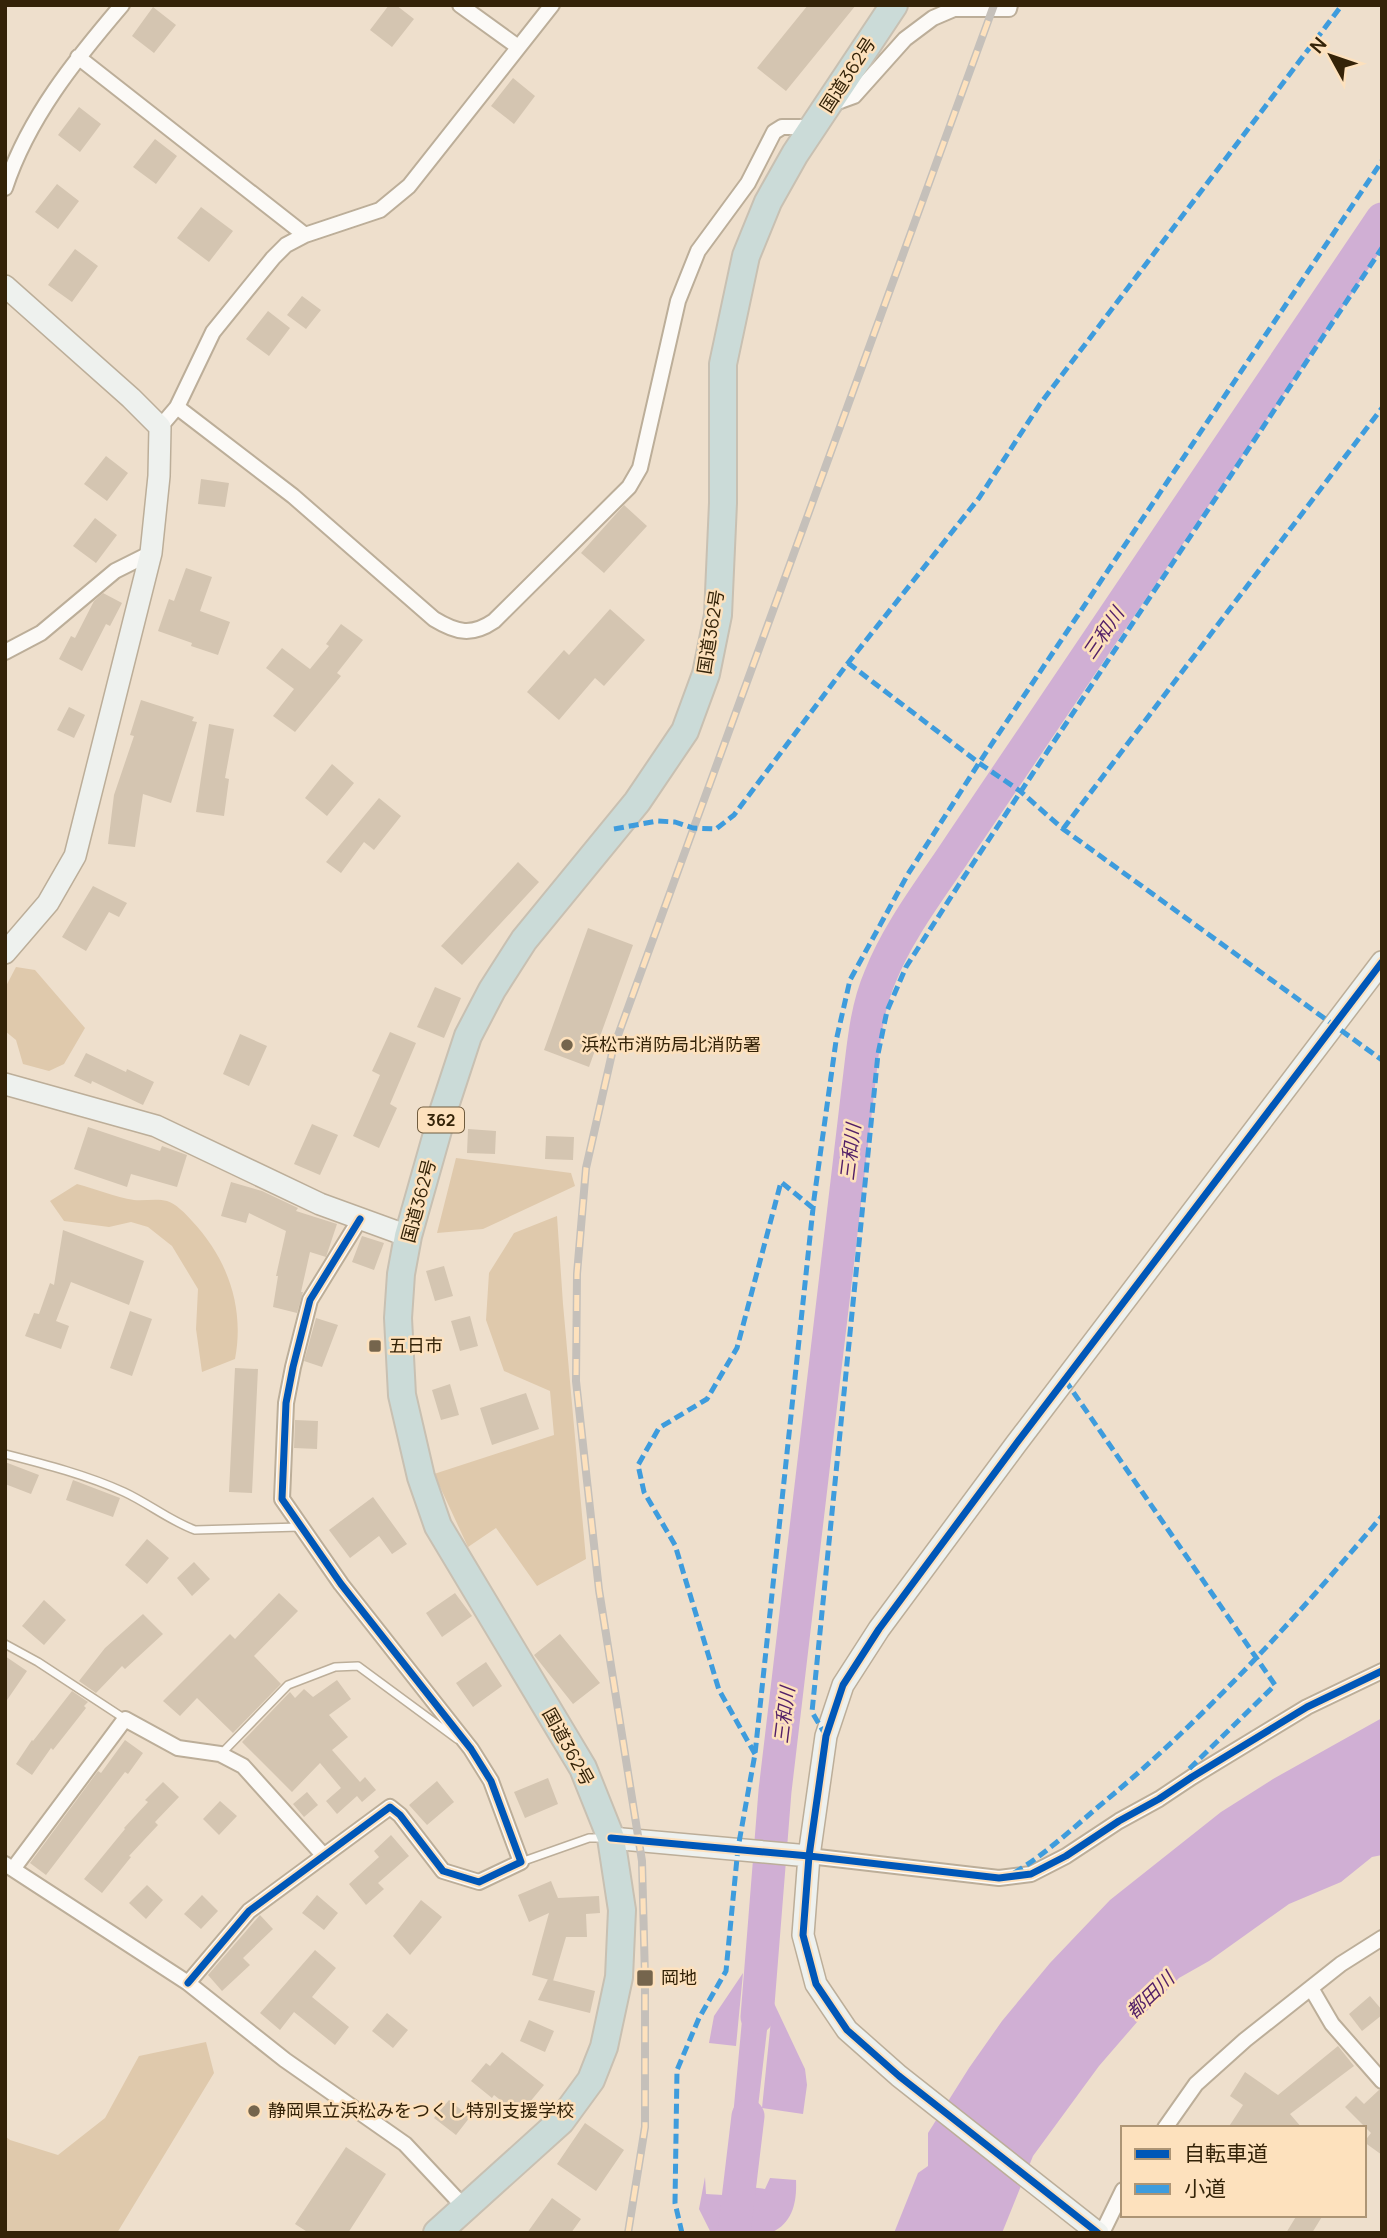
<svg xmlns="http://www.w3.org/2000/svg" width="1387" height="2238" font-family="Manrope,'Noto Sans JP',sans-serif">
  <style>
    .green { fill: #dfc9ac }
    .water { fill: #d0afd4 }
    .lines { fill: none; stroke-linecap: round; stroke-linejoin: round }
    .river { stroke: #d0afd4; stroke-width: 33 }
    .building { fill: #d4c5b1 }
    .lane-casing { stroke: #bcae99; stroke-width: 10 }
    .street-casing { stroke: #bcae99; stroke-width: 18 }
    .secondary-casing { stroke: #bcae99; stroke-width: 24 }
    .highway-casing { stroke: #c8c0b2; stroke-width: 30 }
    .lane { stroke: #fcfaf7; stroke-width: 7 }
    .street { stroke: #fcfaf7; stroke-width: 14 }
    .secondary { stroke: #eef1ee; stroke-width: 21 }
    .highway { stroke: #cbdbd8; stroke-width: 26 }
    .rail-casing { stroke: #c5c0ba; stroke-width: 8 }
    .rail { stroke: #fde1bd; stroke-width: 5; stroke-dasharray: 16; stroke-linecap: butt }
    .quiet { stroke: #3e9cdd; stroke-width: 5; stroke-dasharray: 10 5; stroke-linecap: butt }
    .cycleway-casing { stroke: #fde1bd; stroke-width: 11 }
    .cycleway { stroke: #0057b8; stroke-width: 7 }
    .poi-dot { fill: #75654d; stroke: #fde1bd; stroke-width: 2.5 }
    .labels { text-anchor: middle; stroke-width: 5; stroke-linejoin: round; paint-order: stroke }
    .shield { fill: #fde1bd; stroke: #705c3e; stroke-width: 2 }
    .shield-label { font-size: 16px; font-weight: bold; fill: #342308 }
    .street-label { font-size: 18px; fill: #342308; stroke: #fde1bd }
    .poi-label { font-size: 18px; fill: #342308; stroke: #fde1bd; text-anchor: start }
    .water-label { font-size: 19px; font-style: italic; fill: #532068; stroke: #fde1bd }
  </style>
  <rect width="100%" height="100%" fill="#eedfcc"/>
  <path class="green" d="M 16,967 L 35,970 L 85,1028 L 64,1064 L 49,1071 L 23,1064 L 16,1040 L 5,1031 L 5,988 Z
    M 456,1158 L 571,1173 L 575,1186 L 483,1229 L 437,1233 Z
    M 77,1184 C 96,1189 115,1197 134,1200 C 145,1201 157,1198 167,1201 C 175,1203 186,1214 192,1221 C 227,1258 245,1307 235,1359 L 202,1372 L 196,1329 L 198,1289 L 172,1246 L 148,1227 L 131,1222 L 109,1227 L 64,1221 L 50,1201 Z
    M 557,1216 L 563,1304 L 586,1559 L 537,1586 L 496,1528 L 468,1547 L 434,1474 L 554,1435 L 550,1391 L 504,1371 L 486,1320 L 489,1273 L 514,1233 Z
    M 206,2042 L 214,2073 L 117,2233 L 5,2233 L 5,2136 L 10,2140 L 58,2155 L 105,2118 L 139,2056 Z"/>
  <path class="water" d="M 1382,1718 L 1382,1855 L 1372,1857 L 1341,1882 L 1289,1904 L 1209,1961 L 1179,1978 L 1144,2014 L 1099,2066 L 1033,2156 L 1002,2233 L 894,2233 L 918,2173 L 928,2166 L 928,2133 L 969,2068 L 1002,2021 L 1050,1963 L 1110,1900 L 1221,1812 L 1273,1779 Z
    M 763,1938 L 760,1974 L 771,1996 L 753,2150 L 756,2153 L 755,2162 L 729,2159 L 747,1967 Z
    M 743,1973 L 736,2046 L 709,2043 L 714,2016 Z
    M 773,2001 L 805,2069 L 807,2085 L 803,2114 L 762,2108 Z
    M 705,2177 L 706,2194 L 723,2195 L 726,2179 L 749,2181 L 750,2187 L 765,2189 L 770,2178 L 796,2180 C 797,2201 793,2223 772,2232 C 764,2236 723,2233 711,2233 L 699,2209 Z"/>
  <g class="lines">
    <path class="river" d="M 757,2017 L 775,1791 L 858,1089 C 863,1051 865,1012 880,977 C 899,929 934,885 962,842 L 1382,219
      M 734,2233 L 748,2116"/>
  </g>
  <path class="building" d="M 389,5 L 396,5 L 414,19 L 392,47 L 370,30 Z
    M 808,5 L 856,5 L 786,91 L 757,68 Z
    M 153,7 L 176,25 L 154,53 L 132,36 Z
    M 513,78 L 535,96 L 514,124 L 491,106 Z
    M 79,107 L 101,124 L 80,152 L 58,135 Z
    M 155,139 L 177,156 L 156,184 L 133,167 Z
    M 57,184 L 79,201 L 58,229 L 35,212 Z
    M 201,207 L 233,231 L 209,262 L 177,238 Z
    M 75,249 L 98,266 L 72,302 L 48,285 Z
    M 302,296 L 321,310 L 306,329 L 287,315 Z
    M 268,311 L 290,328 L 269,356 L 246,339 Z
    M 106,456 L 128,473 L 107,501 L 84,484 Z
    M 201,479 L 229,483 L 225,507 L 198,504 Z
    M 624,505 L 647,526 L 604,573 L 581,553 Z
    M 95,518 L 117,535 L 96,563 L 73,546 Z
    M 186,568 L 212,577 L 200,611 L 230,622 L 218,655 L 191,646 L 192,643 L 158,631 L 169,599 L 174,601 Z
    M 103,593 L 122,603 L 110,626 L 106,624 L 82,671 L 59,659 L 71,636 L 75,638 L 94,601 Z
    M 610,609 L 645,640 L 604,686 L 595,678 L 559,720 L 527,692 L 564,650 L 569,655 Z
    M 341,624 L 363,640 L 337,673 L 341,676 L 295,732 L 273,716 L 294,689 L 266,668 L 282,648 L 310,669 L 329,646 L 326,644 Z
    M 141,700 L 194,717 L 192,721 L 197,722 L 171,803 L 143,794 L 135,847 L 108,844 L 114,795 L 134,736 L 130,735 Z
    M 69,707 L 85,715 L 74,738 L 57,730 Z
    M 209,724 L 234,729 L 225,778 L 229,779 L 224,816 L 196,812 Z
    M 332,764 L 354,783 L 327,816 L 305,798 Z
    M 379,798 L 401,816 L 374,850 L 364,842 L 341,873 L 326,862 Z
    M 518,862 L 539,882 L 462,965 L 441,946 Z
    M 93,886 L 127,903 L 119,917 L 109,912 L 86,951 L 62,937 Z
    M 588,928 L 633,945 L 589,1067 L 544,1050 Z
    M 435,987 L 461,998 L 444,1038 L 417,1027 Z
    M 390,1032 L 416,1043 L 390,1104 L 397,1108 L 379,1148 L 353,1136 L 380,1075 L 372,1071 Z
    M 240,1034 L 267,1046 L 249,1086 L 223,1074 Z
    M 86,1053 L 126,1072 L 127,1069 L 154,1082 L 143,1105 L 92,1081 L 91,1084 L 74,1076 Z
    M 312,1124 L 338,1135 L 320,1175 L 294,1164 Z
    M 88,1127 L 160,1151 L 162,1146 L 187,1155 L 177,1187 L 131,1174 L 127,1187 L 74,1169 Z
    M 468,1129 L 496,1131 L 495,1154 L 467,1153 Z
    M 546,1136 L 574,1137 L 573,1160 L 545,1159 Z
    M 231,1182 L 262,1191 L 298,1208 L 296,1211 L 337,1224 L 326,1257 L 310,1252 L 301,1292 L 303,1292 L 297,1313 L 273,1307 L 278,1276 L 276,1276 L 286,1231 L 249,1213 L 246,1223 L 221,1216 Z
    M 63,1230 L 144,1261 L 129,1305 L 71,1282 L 56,1321 L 69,1326 L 61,1349 L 25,1336 L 34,1313 L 39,1314 L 50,1283 L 54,1285 Z
    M 362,1236 L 384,1243 L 374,1270 L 352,1262 Z
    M 444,1266 L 453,1296 L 435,1301 L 426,1271 Z
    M 130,1311 L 152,1319 L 132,1376 L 110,1368 Z
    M 470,1316 L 478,1346 L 460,1351 L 451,1321 Z
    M 316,1318 L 338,1325 L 322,1367 L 304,1361 Z
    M 235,1368 L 258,1369 L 252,1493 L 229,1492 Z
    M 450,1384 L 459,1415 L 441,1420 L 432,1390 Z
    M 526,1393 L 539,1429 L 492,1445 L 480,1408 Z
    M 295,1420 L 318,1421 L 317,1449 L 294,1448 Z
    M 5,1462 L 39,1475 L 31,1494 L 5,1484 Z
    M 73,1480 L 120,1498 L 113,1517 L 66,1500 Z
    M 373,1497 L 407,1544 L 392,1554 L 379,1536 L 350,1558 L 329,1530 Z
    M 147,1539 L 169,1558 L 147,1584 L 125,1565 Z
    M 194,1562 L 210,1579 L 192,1596 L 177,1578 Z
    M 279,1593 L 298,1611 L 254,1656 L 281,1684 L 233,1733 L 197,1698 L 180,1716 L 163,1701 L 230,1634 L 235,1639 Z
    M 455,1593 L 472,1616 L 442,1637 L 426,1613 Z
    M 44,1600 L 66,1620 L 44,1645 L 22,1626 Z
    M 143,1614 L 163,1634 L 125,1669 L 122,1666 L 96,1693 L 79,1681 L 105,1648 Z
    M 560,1634 L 600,1683 L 573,1704 L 534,1655 Z
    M 5,1656 L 27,1671 L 5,1703 Z
    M 486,1662 L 502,1686 L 473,1707 L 456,1683 Z
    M 337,1680 L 351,1699 L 329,1715 L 348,1737 L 332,1750 L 360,1782 L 365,1777 L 376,1790 L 362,1802 L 357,1796 L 337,1814 L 326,1801 L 341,1788 L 320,1763 L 292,1792 L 242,1742 L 290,1692 L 295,1698 L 304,1689 L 313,1697 Z
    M 72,1691 L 88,1702 L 84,1706 L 86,1708 L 53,1750 L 51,1748 L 32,1775 L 16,1764 L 32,1740 L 33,1741 Z
    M 125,1740 L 143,1753 L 128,1774 L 125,1772 L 46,1875 L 30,1863 L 98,1771 L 101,1773 Z
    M 548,1778 L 558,1804 L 525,1818 L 514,1792 Z
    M 437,1781 L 454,1802 L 427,1825 L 409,1805 Z
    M 163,1782 L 179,1797 L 155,1822 L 158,1825 L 129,1856 L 131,1857 L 102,1893 L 84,1879 L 125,1829 L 124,1828 L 148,1802 L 145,1800 Z
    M 307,1792 L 318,1805 L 304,1817 L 293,1804 Z
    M 220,1801 L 237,1816 L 219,1835 L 203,1819 Z
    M 391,1835 L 409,1856 L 378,1883 L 384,1889 L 366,1905 L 349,1884 L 379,1857 L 374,1851 Z
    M 551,1881 L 558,1898 L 599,1896 L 600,1913 L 586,1914 L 587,1937 L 566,1937 L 553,1981 L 532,1975 L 549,1913 L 529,1922 L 518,1895 Z
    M 147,1885 L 163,1900 L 146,1919 L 129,1903 Z
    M 202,1895 L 218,1911 L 201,1929 L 184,1914 Z
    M 317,1895 L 338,1913 L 324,1930 L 302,1913 Z
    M 421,1900 L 442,1917 L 410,1955 L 393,1936 Z
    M 260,1915 L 273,1929 L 243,1958 L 250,1965 L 222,1991 L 208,1975 Z
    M 315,1950 L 336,1968 L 312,1997 L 349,2027 L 335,2045 L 294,2012 L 280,2030 L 260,2013 Z
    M 548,1979 L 595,1991 L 590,2013 L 538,2000 Z
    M 1370,1996 L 1382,2010 L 1382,2015 L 1362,2031 L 1349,2014 Z
    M 387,2013 L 408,2030 L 393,2048 L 372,2031 Z
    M 529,2020 L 554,2031 L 545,2052 L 520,2041 Z
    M 1338,2046 L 1354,2066 L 1290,2114 L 1302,2128 L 1228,2128 L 1243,2105 L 1230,2096 L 1245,2072 L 1278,2095 Z
    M 502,2052 L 544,2085 L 519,2115 L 494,2095 L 492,2098 L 471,2081 L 486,2063 L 490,2066 Z
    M 1379,2090 L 1382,2090 L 1382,2155 L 1364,2142 L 1371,2133 L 1345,2107 L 1356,2096 L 1364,2104 Z
    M 449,2100 L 470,2117 L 456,2135 L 434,2118 Z
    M 585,2123 L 624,2150 L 596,2191 L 557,2164 Z
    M 346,2147 L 386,2174 L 348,2233 L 309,2233 L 295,2224 Z
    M 552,2198 L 581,2219 L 571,2233 L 527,2233 Z
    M 1297,2215 L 1323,2215 L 1312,2233 L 1286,2233 Z"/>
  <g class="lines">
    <g class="lane-casing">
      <path id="lane" d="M 5,1454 C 44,1464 87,1475 124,1492 C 148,1503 170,1521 195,1530 L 300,1527
        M 5,1644 L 38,1662 L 125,1719
        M 221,1754 L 288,1685 L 335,1667 L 358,1666 L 457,1739
        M 521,1862 L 589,1838 L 603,1838"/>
    </g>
    <g class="street-casing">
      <path id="street" d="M 460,5 L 518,47
        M 78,57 L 305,235
        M 832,104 L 854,96 L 905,39 L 933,18 L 954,9 L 1009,9 L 1010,5
        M 5,188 C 28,118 75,60 122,5
        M 177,407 L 293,496 L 434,619 C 457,633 472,636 494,621 L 629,487 L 640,468 L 678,301 L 698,251 L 748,183 L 774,132 L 782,127 L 801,127 L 811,131
        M 160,427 L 177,407 L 213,332 L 273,258 L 286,245 L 305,235 L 380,210 L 409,186 L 552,5
        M 5,652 L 41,633 L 115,571 L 151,553
        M 809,1856 L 999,1878 L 1031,1874 L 1066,1856 L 1119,1821 L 1159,1799 L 1192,1777 L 1307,1707 L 1382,1671
        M 5,1864 L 188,1983 L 285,2060 L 405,2144 L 465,2208
        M 13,1869 L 125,1719 L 178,1748 L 220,1754 L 243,1766 L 324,1856
        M 188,1983 L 249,1911 L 390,1807 L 400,1815 L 443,1871 L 479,1882 L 521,1862 L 491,1781 L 471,1749 L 341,1584 L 282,1499 L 286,1403 L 293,1367 L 310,1300 L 360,1219
        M 1311,1988 L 1332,2024 L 1382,2081
        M 1165,2128 L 1196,2084 L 1245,2040 L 1341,1964 L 1382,1938
        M 1102,2233 L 1123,2190"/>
    </g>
    <g class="secondary-casing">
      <path id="secondary" d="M 5,286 L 131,398 L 160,427 L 159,476 L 151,553 L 75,856 L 48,903 L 5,953
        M 5,1084 L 156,1126 L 320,1204 L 408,1236
        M 611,1838 L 809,1856 L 826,1736 L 843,1685 L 879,1629 L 1016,1444 L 1382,962
        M 809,1856 L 803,1935 L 816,1984 L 847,2030 L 899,2076 L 1098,2233"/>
    </g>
    <g class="highway-casing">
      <path id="highway" d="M 437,2233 L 561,2121 L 591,2080 L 604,2047 L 619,1977 L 622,1910 L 611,1838 L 583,1768 L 438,1526 L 421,1477 L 402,1395 L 398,1318 L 401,1274 L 408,1236 L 444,1109 L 468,1036 L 492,990 L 524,940 L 637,802 L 685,731 L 706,674 L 718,615 L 723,503 L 723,364 L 746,256 L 768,202 L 795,154 L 894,5"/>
    </g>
    <use href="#lane" class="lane"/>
    <use href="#street" class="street"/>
    <use href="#secondary" class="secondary"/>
    <use href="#highway" class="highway"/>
    <g class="rail-casing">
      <path id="rail" d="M 628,2233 L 645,2127 L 645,1978 L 642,1861 L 599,1590 L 576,1381 L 577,1274 L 586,1168 L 613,1049 L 994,5"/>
    </g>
    <use href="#rail" class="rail"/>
    <path class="quiet" d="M 848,663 L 979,763 L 1020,791 L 1063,829 L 1382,1060
      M 614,829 L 657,821 L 675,822 L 693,828 L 716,829 L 734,815 L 848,663 L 979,498 L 1040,404 L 1342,5
      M 1063,829 L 1382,408
      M 1065,1380 L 1275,1685 L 1186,1772
      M 826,1736 L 812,1712 L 878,1054 L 887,1011 L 906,967 L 958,886 L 1382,248
      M 755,1754 L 719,1690 L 675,1545 L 644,1492 L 638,1465 L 659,1428 L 707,1399 L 737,1348 L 781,1182 L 814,1209
      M 1014,1873 C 1044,1855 1071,1830 1098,1807 C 1203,1721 1295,1619 1382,1516
      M 682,2233 L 675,2203 L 677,2070 L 699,2018 L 726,1971 L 738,1848 L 755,1754 L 814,1199 L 836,1041 L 850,980 L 908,874 L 979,763 L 1382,161"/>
    <g class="cycleway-casing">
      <path id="cycleway" d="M 611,1838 L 809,1856 L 826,1736 L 843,1685 L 879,1629 L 1016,1444 L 1382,962
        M 188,1983 L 249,1911 L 390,1807 L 400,1815 L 443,1871 L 479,1882 L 521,1862 L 491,1781 L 471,1749 L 341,1584 L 282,1499 L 286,1403 L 293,1367 L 310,1300 L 360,1219
        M 1098,2233 L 899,2076 L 847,2030 L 816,1984 L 803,1935 L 809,1856 L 999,1878 L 1031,1874 L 1066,1856 L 1119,1821 L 1159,1799 L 1192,1777 L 1307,1707 L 1382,1671"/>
    </g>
    <use href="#cycleway" class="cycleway"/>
  </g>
  <g class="poi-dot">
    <circle cx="567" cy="1045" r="7"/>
    <rect x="368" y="1339" width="14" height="14" rx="3.5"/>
    <rect x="636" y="1969" width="18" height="18" rx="3.5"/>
    <circle cx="254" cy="2111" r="7"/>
  </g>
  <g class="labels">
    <rect class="shield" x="418" y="1107.5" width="46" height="25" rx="5"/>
    <g class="shield-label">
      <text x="441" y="1126">362</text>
    </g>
    <g class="street-label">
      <text transform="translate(848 75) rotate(-57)" y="6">国道362号</text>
      <text transform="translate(711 632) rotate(-81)" y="6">国道362号</text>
      <text transform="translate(419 1201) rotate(-75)" y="6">国道362号</text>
      <text transform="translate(568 1747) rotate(61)" y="6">国道362号</text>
    </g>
    <g class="poi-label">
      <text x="581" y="1051">浜松市消防局北消防署</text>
      <text x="389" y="1352">五日市</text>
      <text x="661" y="1984">岡地</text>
      <text x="268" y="2117">静岡県立浜松みをつくし特別支援学校</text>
    </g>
    <g class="water-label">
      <text transform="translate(1103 633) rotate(-56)" y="7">三和川</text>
      <text transform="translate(850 1152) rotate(-83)" y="7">三和川</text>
      <text transform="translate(784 1715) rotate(-83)" y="7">三和川</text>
      <text transform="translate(1150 1995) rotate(-44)" y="7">都田川</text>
    </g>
  </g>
  <rect width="1387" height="2238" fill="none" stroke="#342308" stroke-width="14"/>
  <rect x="1121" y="2126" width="245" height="91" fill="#fde1bd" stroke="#ad9575" stroke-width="2"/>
  <rect x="1135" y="2149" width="35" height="10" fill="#0057b8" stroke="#ad9575" stroke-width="2"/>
  <text x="1184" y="2161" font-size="21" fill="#342308">自転車道</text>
  <rect x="1135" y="2184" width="35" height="10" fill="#3e9cdd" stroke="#ad9575" stroke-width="2"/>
  <text x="1184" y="2196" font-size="21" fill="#342308">小道</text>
  <g transform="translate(1331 56) rotate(310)" stroke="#fde1bd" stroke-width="5" paint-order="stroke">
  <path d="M0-5L12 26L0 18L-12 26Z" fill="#342308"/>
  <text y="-10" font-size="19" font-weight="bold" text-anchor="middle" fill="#342308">N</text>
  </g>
</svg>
